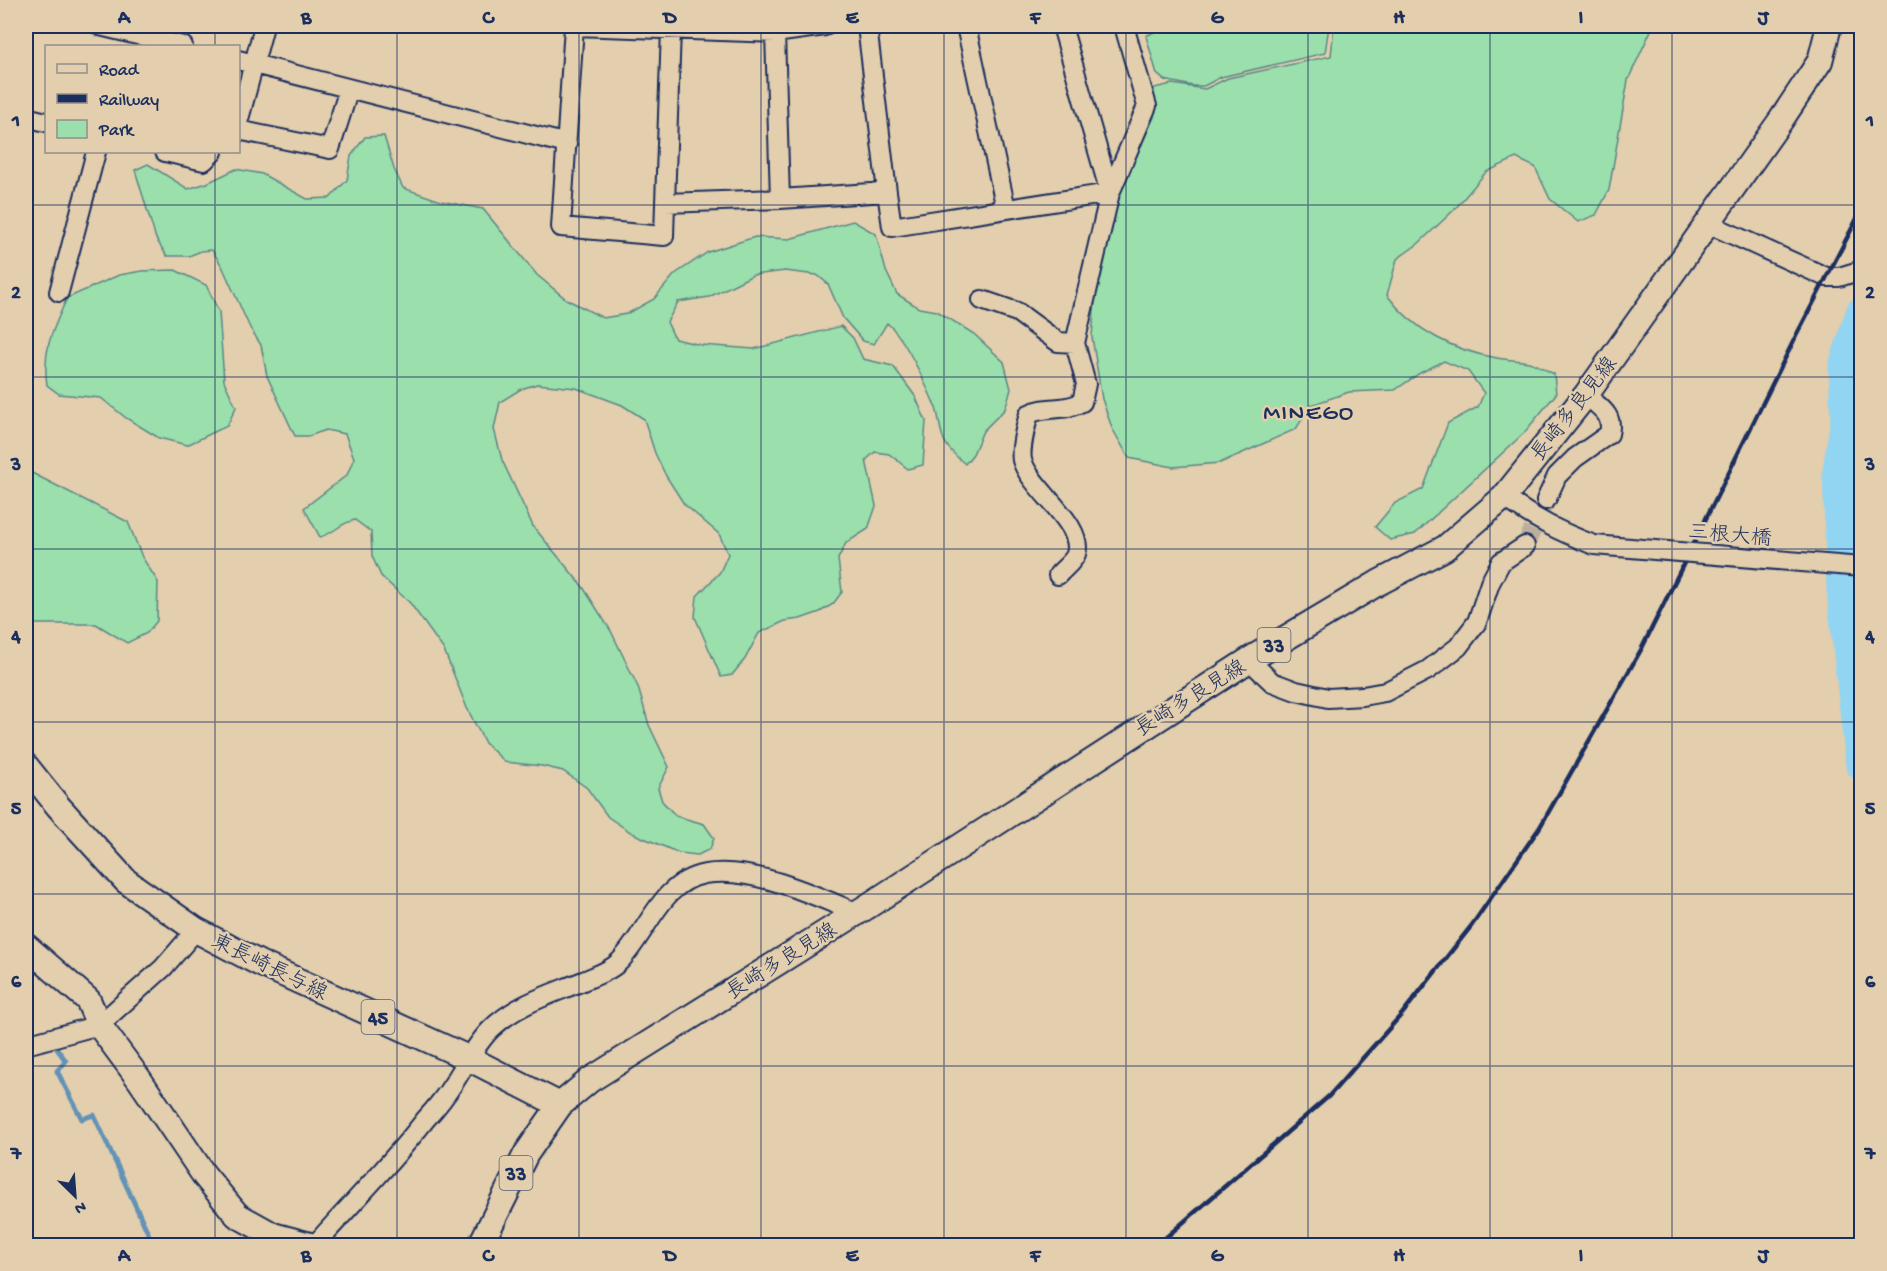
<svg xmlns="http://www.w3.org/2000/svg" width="1887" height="1271" font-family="'Gochi Hand','Klee One',sans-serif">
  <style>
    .green { fill: #9adfac; stroke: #5a8785; stroke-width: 1.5 }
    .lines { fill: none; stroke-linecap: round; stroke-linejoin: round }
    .stream { stroke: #6293b7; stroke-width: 5 }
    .river { stroke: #91d5f3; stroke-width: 33 }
    .minor-tunnel { stroke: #bbae9d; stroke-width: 18; stroke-dasharray: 18 9; stroke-linecap: butt }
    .minor-casing { stroke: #1b2f5e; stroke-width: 22 }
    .major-casing { stroke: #1b2f5e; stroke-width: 28 }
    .minor { stroke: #e3cead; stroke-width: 18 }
    .major { stroke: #e3cead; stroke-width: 24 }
    .rail { stroke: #1b2f5e; stroke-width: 4.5 }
    .minor-bridge-casing { stroke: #1b2f5e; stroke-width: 22; stroke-linecap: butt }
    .minor-bridge { stroke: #e3cead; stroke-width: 18 }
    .grid { fill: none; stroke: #1b2f5e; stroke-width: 1.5; stroke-opacity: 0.55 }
    .labels { text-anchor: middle; stroke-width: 5; stroke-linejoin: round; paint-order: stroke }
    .shield { fill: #e3cead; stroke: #575f76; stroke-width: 1.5 }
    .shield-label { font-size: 20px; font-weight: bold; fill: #1b2f5e }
    .street-label { font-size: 21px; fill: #1b2f5e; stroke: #e3cead }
    .quarter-label { font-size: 24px; letter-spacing: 1.5px; fill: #1b2f5e; stroke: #e3cead }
    .neatline { fill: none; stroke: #1b2f5e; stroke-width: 2 }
    .grid-label { font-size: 20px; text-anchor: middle; font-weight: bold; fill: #1b2f5e }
  </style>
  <rect width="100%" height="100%" fill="#e3cead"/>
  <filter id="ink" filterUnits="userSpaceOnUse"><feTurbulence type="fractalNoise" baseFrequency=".0167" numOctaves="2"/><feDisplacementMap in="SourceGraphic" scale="12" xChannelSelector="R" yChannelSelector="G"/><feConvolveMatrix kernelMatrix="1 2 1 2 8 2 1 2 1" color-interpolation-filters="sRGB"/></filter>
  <g filter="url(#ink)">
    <path class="green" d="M 1166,26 L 1329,26 L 1325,53 L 1221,77 L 1204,86 L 1193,86 L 1164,80 L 1157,74 L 1146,36 Z
      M 1334,26 L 1653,26 L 1628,80 L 1609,190 L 1596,215 L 1578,222 L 1550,199 L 1535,167 L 1516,158 L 1486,172 L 1455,209 L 1418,244 L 1397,259 L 1387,295 C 1413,330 1454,351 1497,358 C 1507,360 1518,360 1529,362 C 1537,364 1546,370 1554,374 L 1556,394 L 1524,433 L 1415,534 L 1390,540 L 1375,527 L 1395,503 L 1423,489 L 1448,423 L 1478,407 L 1484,393 L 1468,371 L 1444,361 L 1420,373 L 1395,390 L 1349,392 L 1311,405 L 1296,429 L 1220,463 L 1173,467 L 1129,458 L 1112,428 L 1102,399 L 1092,337 L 1095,299 L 1116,200 L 1154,117 L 1154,88 L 1172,84 L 1205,89 L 1228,78 L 1331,56 Z
      M 384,136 L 394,169 L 403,188 L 441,201 L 483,209 L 537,275 L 566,299 L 603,318 L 627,314 L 654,299 L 675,274 L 708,252 L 755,237 L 789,239 L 853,221 L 876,234 L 886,271 L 897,294 L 919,308 L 937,311 L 974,334 L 1004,362 L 1011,389 L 1005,409 L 983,431 L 973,454 L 965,464 C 958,458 950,451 946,444 C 939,432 940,420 936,408 C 927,387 904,336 887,323 L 874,344 L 863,341 L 843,318 L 828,284 L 817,275 L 785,271 L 753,275 L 709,297 L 678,302 L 667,322 L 675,339 L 701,345 L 754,349 L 841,326 L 853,338 L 863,359 L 893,366 L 915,396 L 926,421 L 923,465 L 908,469 L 889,454 L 875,452 L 866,460 L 876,506 L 868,529 L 846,543 L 838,559 L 842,592 L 833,604 L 820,612 L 800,619 L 785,621 L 759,633 L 745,659 L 732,675 L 721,677 L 695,617 L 697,596 L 720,572 L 728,554 L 719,534 L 684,504 L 666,476 L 655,453 L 644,419 L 622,405 L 576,388 L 537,384 L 521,389 L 500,402 L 494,429 L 502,460 L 533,526 L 583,587 L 611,631 L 638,687 L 649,725 L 669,767 L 658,788 L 662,801 L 676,816 L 704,824 L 714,838 L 710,849 L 698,855 L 679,853 L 632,833 L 608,817 L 587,788 L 563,771 L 542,766 L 505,762 L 485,743 L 467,708 L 444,650 L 410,603 L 381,576 L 372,556 L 371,532 L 355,520 C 341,522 335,533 320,537 L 304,508 L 347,475 L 354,458 L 345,434 L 326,430 L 309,436 L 295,436 L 267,376 L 261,345 L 250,328 L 222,266 L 212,250 L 201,251 L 189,256 L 167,256 L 156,239 L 135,170 L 148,164 L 188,189 L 207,183 L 236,169 L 262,174 L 307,199 L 330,198 L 347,180 L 351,156 L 365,137 Z
      M 175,270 L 206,285 L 219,312 L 224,381 L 236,407 L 227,426 L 187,445 L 159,438 L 126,418 L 101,398 L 59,394 L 47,385 C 42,349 53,330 67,298 L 119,275 L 142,271 Z
      M 28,471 L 128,522 L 142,557 L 158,582 L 157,621 L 147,633 L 127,643 L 96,624 L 26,624 L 26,472 Z"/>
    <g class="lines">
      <path class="stream" d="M 26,1025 L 35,1037
        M 52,1042 L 66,1061 L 57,1071 L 82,1119 L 94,1115 L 154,1246"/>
      <path class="river" d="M 1862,313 L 1845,367 L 1847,419 L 1839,470 L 1843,590 L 1862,764"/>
      <path class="minor-tunnel" d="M 1525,546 L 1543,507"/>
      <g class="minor-casing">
        <path id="minor" d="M 100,26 L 183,46
          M 574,26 L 561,227 L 664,236 L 665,203 L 780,199 L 887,192 L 892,227 L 1110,193 L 1147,106 L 1124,26
          M 574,26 L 775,33 L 825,26
          M 867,26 L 887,192
          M 966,26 L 1006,209
          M 775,33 L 780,199
          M 238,60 L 567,144
          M 26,117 L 46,122
          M 238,123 L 264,26
          M 238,130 L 330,149 L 349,89
          M 165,152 L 204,161 L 213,152
          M 665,203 L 671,29
          M 1709,224 L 1826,277 L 1839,277 L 1862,270
          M 59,292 L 96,152
          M 982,300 L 1017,312 L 1058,342 L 1075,343
          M 1504,497 C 1536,520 1558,531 1594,545
          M 1546,500 L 1557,476 L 1575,458 L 1609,434 C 1614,414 1600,408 1586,395
          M 1058,575 C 1063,569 1074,561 1076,554 C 1085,524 1030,489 1022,460 C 1020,450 1026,425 1029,414 C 1046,405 1065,412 1082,402 L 1086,384 L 1075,343 L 1110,193 L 1062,26
          M 1249,660 L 1272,682 L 1296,691 L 1328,698 L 1363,696 L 1385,692 L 1428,670 L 1458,647 L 1477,622 L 1490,583 L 1501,562 L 1525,546
          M 26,1045 L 99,1025 L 163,968 L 196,930
          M 314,1246 C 351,1204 391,1164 425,1120 C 435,1109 445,1097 453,1084 C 465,1066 475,1045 491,1029 C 516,1004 552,994 583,981 C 595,976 610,971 619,962 C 648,933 660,882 705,874 C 752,866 814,895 857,913"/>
      </g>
      <g class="major-casing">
        <path id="major" d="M 26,766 L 58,806 L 126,881 L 196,930 L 259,963 L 468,1058 L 560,1105
          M 26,946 L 88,1000 L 99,1025 L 139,1079 L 204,1175 L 237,1215 L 273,1235 L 314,1246
          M 480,1246 L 526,1154 L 560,1105 L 590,1080 L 868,906 L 1249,660 L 1378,583 L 1445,548 L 1504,497 L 1586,395 L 1781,120 L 1820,61 L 1829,26"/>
      </g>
      <use href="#minor" class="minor"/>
      <use href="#major" class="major"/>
      <path class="rail" d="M 1156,1246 L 1329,1096 L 1402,1014 L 1472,925 L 1540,827 L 1642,648 L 1796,336 L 1862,209"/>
      <g class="minor-bridge-casing">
        <path id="minor-bridge" d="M 1594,545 L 1862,567"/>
      </g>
      <use href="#minor-bridge" class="minor-bridge"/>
    </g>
  </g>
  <path class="grid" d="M 215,26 L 215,46M 397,26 L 397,1246M 579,26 L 579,1246M 761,26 L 761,1246M 944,26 L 944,1246M 1126,26 L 1126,1246M 1308,26 L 1308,1246M 1490,26 L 1490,1246M 1672,26 L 1672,1246M 215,152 L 215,1246M 26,205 L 1862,205M 26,377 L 1862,377M 26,549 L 1862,549M 26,722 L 1862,722M 26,894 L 1862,894M 26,1066 L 1862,1066"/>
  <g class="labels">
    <g class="shield">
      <rect x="1257.5" y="628" width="33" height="34" rx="4.5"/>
      <rect x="361.5" y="1000" width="33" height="34" rx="4.5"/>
      <rect x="499.5" y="1156" width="33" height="34" rx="4.5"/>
    </g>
    <g class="shield-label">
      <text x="1274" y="652">33</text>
      <text x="378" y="1024">45</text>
      <text x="516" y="1180">33</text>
    </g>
    <g class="street-label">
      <text transform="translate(1573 408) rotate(-52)" y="7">長崎多良見線</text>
      <text transform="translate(1730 534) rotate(5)" y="7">三根大橋</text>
      <text transform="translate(1190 697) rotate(-32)" y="7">長崎多良見線</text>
      <text transform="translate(781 960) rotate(-32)" y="7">長崎多良見線</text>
      <text transform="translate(270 966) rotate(26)" y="7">東長崎長与線</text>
    </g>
    <g class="quarter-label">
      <text x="1309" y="419">MINEGO</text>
    </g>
  </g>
  <rect width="1887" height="1271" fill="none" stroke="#e3cead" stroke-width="66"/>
  <rect x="45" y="45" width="195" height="108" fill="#e3cead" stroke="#938e8d" stroke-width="1.5"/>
  <rect x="57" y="64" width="30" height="9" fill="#e3cead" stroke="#938e8d" stroke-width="1.5"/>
  <text x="99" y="75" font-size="18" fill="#1b2f5e">Road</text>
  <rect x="57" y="94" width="30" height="9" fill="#1b2f5e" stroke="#938e8d" stroke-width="1.5"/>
  <text x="99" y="105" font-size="18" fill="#1b2f5e">Railway</text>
  <rect x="57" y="120" width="30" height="18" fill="#9adfac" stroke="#938e8d" stroke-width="1.5"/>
  <text x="99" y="135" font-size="18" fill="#1b2f5e">Park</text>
  <g transform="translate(75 1196) rotate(155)" stroke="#e3cead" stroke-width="4.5" paint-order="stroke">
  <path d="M0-4.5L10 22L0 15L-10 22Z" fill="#1b2f5e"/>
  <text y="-9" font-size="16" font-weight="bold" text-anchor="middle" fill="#1b2f5e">N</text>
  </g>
  <rect x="33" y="33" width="1821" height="1205" class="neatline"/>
  <g class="grid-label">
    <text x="124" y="23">A</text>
    <text x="306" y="23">B</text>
    <text x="488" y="23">C</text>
    <text x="670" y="23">D</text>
    <text x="852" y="23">E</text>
    <text x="1035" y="23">F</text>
    <text x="1217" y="23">G</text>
    <text x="1399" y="23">H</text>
    <text x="1581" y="23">I</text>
    <text x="1763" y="23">J</text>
    <text x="16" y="126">1</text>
    <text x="1870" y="126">1</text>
    <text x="16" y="298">2</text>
    <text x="1870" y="298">2</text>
    <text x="16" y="470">3</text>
    <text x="1870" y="470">3</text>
    <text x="16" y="642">4</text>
    <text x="1870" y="642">4</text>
    <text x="16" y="814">5</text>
    <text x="1870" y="814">5</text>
    <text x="16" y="987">6</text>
    <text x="1870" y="987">6</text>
    <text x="16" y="1159">7</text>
    <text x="1870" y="1159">7</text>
    <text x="124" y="1261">A</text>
    <text x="306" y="1261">B</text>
    <text x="488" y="1261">C</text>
    <text x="670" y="1261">D</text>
    <text x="852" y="1261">E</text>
    <text x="1035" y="1261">F</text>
    <text x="1217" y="1261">G</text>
    <text x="1399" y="1261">H</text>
    <text x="1581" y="1261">I</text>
    <text x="1763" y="1261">J</text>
  </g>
</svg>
